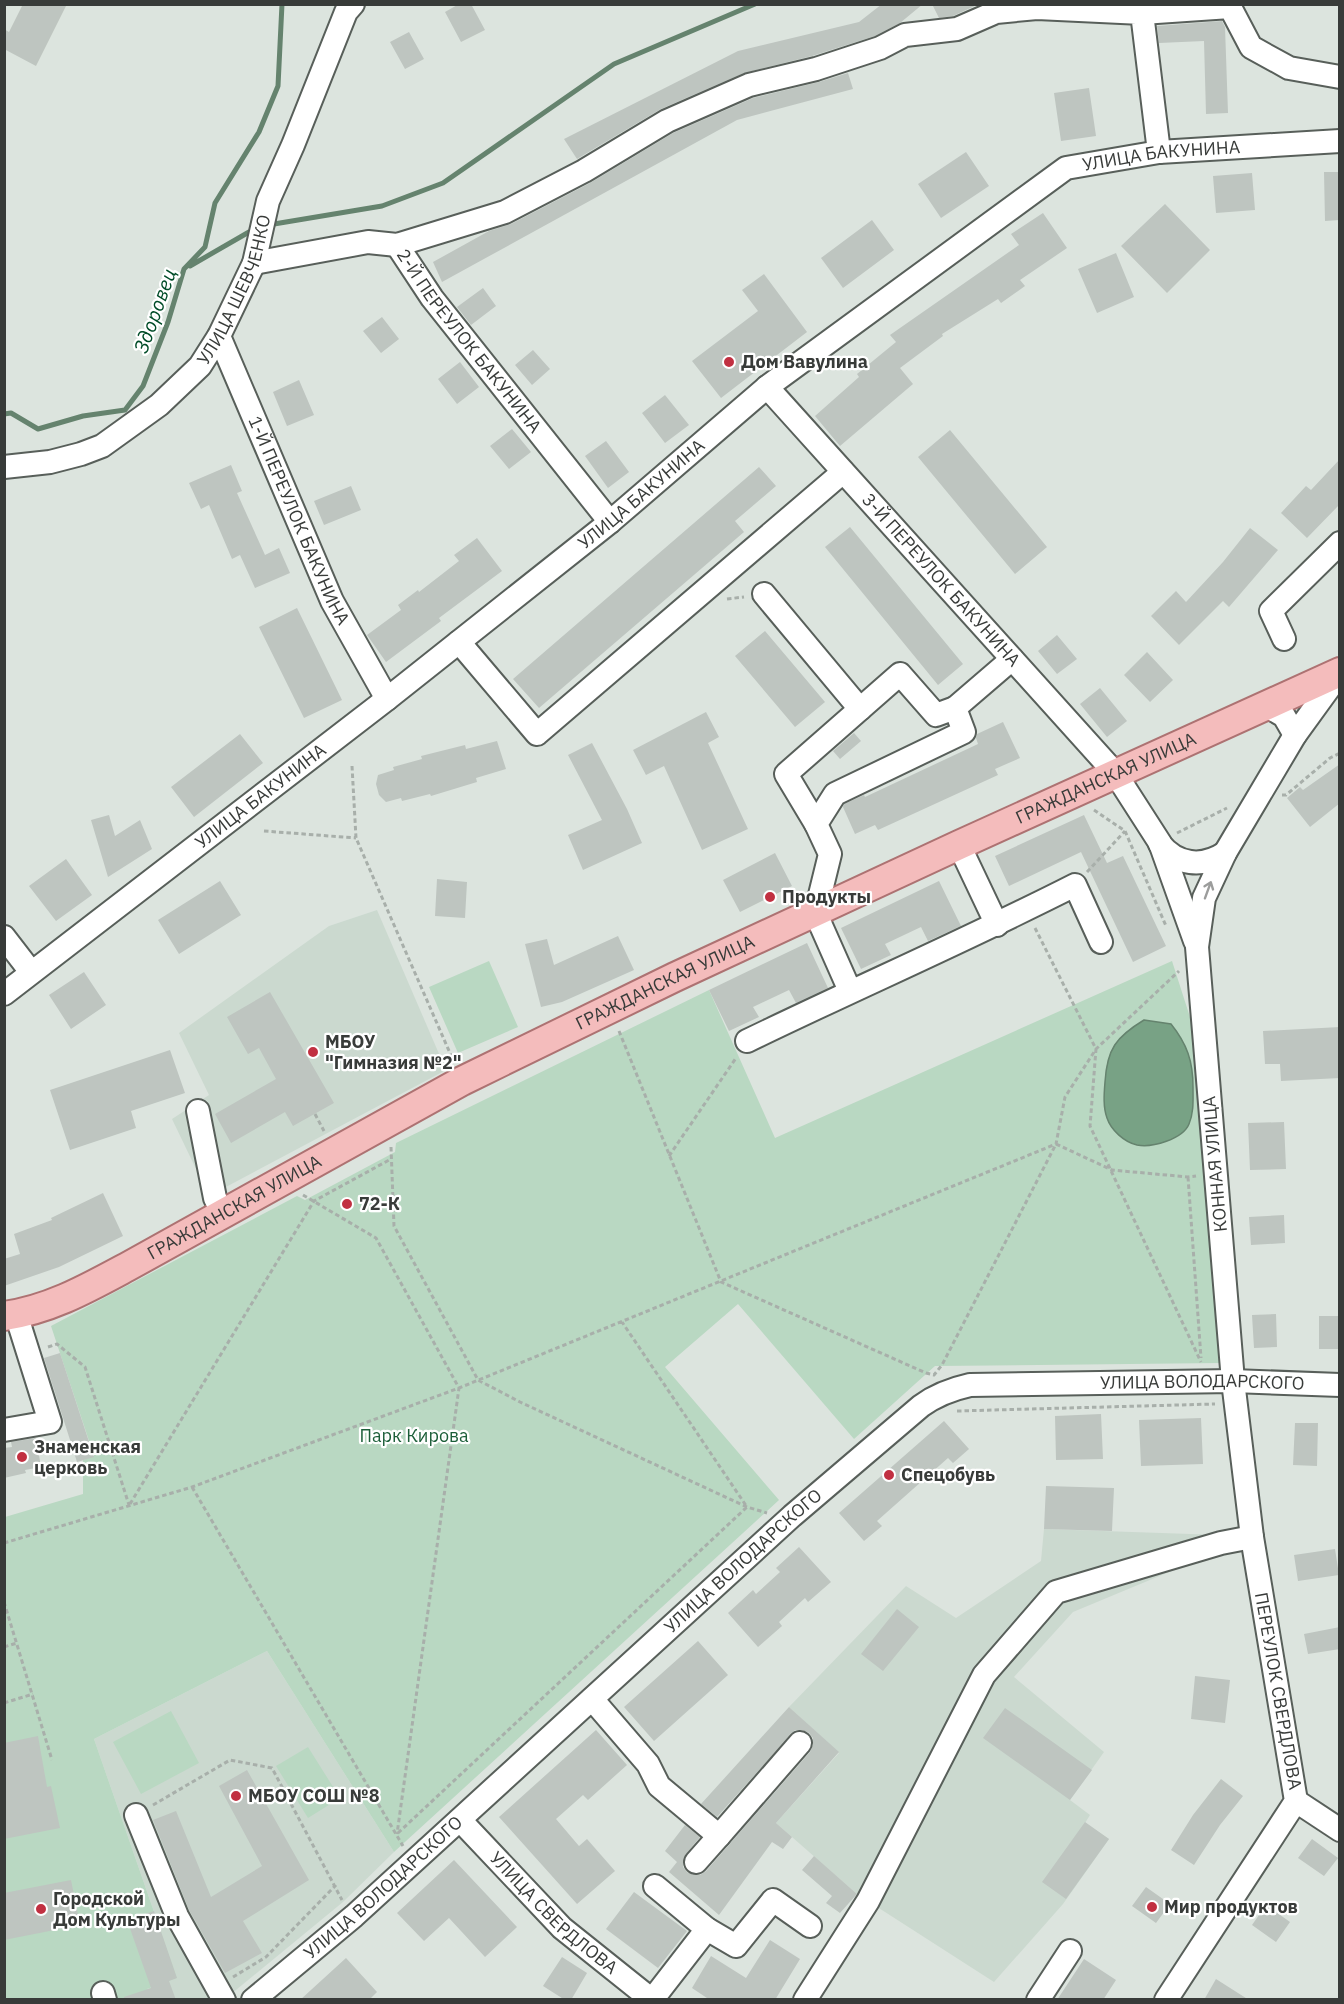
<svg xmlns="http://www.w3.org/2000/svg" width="1344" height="2004" font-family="'IBM Plex Sans',sans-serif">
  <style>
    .built { fill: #cbd9cf }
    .green { fill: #b9d8c2 }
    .water { fill: #78a285; stroke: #65836e; stroke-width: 1.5 }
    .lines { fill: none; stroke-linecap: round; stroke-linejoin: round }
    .stream { stroke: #65836e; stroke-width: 5 }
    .building { fill: #bec5c0 }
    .minor-casing { stroke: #585f5a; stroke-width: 26 }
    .major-casing { stroke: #ad7272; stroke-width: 32 }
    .path { stroke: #a8afaa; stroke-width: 3; stroke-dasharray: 4.5 3; stroke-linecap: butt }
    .minor { stroke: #fff; stroke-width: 22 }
    .major { stroke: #f4bcbc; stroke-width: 28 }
    .oneway { stroke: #9c9d9c }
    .poi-dot { fill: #c13041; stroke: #fff; stroke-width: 2 }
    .labels { text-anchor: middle; stroke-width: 4.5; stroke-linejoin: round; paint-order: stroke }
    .street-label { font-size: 18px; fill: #383b39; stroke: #fff }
    .poi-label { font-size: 18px; font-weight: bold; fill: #383b39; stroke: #fff; text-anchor: start }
    .park-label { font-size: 18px; fill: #1b5e38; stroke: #fff }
    .water-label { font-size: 20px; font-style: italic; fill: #004c28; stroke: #fff }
  </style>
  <rect width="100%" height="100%" fill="#dce4de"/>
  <path class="built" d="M 377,910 L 446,1070 L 209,1196 L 172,1119 L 209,1095 L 179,1033 L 329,926 Z
    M 1044,1529 L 1220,1535 L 1222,1550 L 1073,1612 L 1014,1677 L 1104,1752 L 1070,1800 L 1090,1815 L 1085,1823 L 1109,1839 L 1063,1904 L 994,1982 L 857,1894 L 776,1823 L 839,1753 L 789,1707 L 906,1586 L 956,1618 L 1041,1561 Z
    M 267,1651 L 394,1852 L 343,1902 L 225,1999 L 151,1999 L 147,1989 L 177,1978 L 94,1739 Z"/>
  <path class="green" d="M 489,961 L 518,1027 L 458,1053 L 429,987 Z
    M 1172,961 L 1197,1039 L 1220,1363 L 935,1366 L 854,1439 L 738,1304 L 665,1367 L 779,1500 L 766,1512 L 394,1852 L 267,1651 L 94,1739 L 177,1978 L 147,1989 L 151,1999 L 5,1999 L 5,1517 L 83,1494 L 83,1460 L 94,1456 L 51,1326 L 297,1196 L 305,1200 L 395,1152 L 396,1143 L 709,990 L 775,1138 Z
    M 171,1711 L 199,1763 L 141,1794 L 113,1742 Z
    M 308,1747 L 340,1798 L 308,1818 L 276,1766 Z"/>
  <path class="water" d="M 1144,1020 L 1171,1024 C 1187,1044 1193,1061 1193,1087 C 1193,1100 1194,1112 1189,1124 C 1183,1139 1152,1148 1137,1145 C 1124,1142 1111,1130 1107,1118 C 1103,1107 1104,1094 1105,1082 C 1107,1049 1116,1037 1144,1020 Z"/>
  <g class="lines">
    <path class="stream" d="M 274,224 L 382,206 L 443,183 L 614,64 L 755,4
      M 190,266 L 249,232
      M 4,414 L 11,413 L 38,429 L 83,416 L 125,410 L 143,386 L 168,322 L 184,269 L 205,247 L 215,203 L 259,132 L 278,86 L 282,4"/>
  </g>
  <path class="building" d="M 23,4 L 67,4 L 36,66 L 4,49 L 4,29 L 9,32 Z
    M 459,4 L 471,4 L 485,30 L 461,42 L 445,12 Z
    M 882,4 L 923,4 L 900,23 L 875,36 L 812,56 L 744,73 L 661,109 L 577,159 L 564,139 L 738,51 L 859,22 Z
    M 932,4 L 979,4 L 953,16 L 939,18 Z
    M 1222,21 L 1225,27 L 1228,113 L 1206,114 L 1204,41 L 1159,43 L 1157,26 Z
    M 409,32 L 424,59 L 405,69 L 390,42 Z
    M 848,73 L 853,89 L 737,120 L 442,282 L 433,262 L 489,231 L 511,224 L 590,183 L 673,133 L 753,98 L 819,82 Z
    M 1089,88 L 1096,136 L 1061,141 L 1054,93 Z
    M 966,152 L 989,186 L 941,218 L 918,184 Z
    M 1324,172 L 1340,172 L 1340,220 L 1325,221 Z
    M 1252,173 L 1255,210 L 1216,213 L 1213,176 Z
    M 1165,204 L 1210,250 L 1167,293 L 1121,246 Z
    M 1043,213 L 1067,248 L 1020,280 L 1025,286 L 1001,303 L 998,299 L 942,334 L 943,336 L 900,368 L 913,384 L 840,446 L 815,416 L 859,377 L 857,374 L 896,342 L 890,335 L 1019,245 L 1011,234 Z
    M 872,220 L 894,250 L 843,288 L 821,258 Z
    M 1116,253 L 1134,297 L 1097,313 L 1078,269 Z
    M 764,274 L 807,332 L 721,398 L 692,361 L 758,311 L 742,290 Z
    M 483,288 L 496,306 L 471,325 L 457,307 Z
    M 382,317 L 399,339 L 381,353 L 363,331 Z
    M 533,350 L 550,369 L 532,385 L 515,365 Z
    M 460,362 L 479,387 L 457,404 L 438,379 Z
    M 299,380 L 314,415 L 287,426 L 273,392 Z
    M 665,395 L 689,425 L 665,443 L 642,413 Z
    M 512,429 L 531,452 L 509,469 L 490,446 Z
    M 950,430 L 1047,547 L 1015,574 L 918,457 Z
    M 606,441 L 629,472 L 608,488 L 585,456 Z
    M 1340,459 L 1340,504 L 1307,538 L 1281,513 L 1306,486 L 1311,490 Z
    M 231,465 L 242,491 L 237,493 L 265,555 L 279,548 L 290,573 L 255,588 L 240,555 L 232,559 L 209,505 L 201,509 L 189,483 Z
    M 759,467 L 776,486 L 735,521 L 744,532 L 539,708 L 513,679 Z
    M 351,486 L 361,510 L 324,525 L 314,501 Z
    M 850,527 L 963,664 L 938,685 L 825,547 Z
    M 1250,528 L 1278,550 L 1229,607 L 1223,601 L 1179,645 L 1151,616 L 1176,591 L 1186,602 L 1223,562 Z
    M 477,538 L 502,571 L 439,618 L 441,621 L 386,662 L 367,635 L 401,610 L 398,605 L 418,590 L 419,592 L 459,561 L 454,555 Z
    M 297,608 L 342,700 L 304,718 L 259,627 Z
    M 765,631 L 825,702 L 795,727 L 735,656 Z
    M 1057,635 L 1077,659 L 1057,674 L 1038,651 Z
    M 1147,652 L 1173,680 L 1150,702 L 1124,675 Z
    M 1100,688 L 1127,721 L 1107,737 L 1080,704 Z
    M 706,712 L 719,737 L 708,743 L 748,829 L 702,850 L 664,766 L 646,775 L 633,750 Z
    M 1003,722 L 1020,758 L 995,769 L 998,775 L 878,830 L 875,825 L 855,834 L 843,807 L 844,804 L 864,795 L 865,797 L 978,744 L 976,738 L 977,734 Z
    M 854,733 L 861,741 L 840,759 L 833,751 Z
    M 240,734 L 263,763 L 194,817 L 171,787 Z
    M 497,741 L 506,769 L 476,778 L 477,782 L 431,796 L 430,794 L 402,801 L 401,798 L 386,802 L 379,795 L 376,784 L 378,775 L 394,770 L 393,767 L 422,759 L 421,756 L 465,745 L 466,749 Z
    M 592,743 L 627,809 L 642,843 L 583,870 L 568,835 L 602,820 L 568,755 Z
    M 1340,764 L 1340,803 L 1310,827 L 1287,798 L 1300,787 L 1303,790 Z
    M 109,815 L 115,836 L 140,820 L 152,849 L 108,877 L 91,820 Z
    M 1084,815 L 1107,863 L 1123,856 L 1166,946 L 1133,962 L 1081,852 L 1009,886 L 995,856 Z
    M 775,853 L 792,886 L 740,912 L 723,880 Z
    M 66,859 L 92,895 L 56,921 L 29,886 Z
    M 437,879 L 467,882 L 465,918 L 435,916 Z
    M 220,881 L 241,915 L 179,954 L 158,920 Z
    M 939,881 L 961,926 L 928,941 L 921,927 L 885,944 L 891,955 L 861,969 L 841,928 Z
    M 618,936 L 634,970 L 562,1002 L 541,1007 L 525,944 L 547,939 L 554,965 Z
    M 807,943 L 828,988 L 796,1003 L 789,990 L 753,1007 L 759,1017 L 729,1031 L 709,990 Z
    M 84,972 L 106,1005 L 71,1029 L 49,995 Z
    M 270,992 L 334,1103 L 293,1126 L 285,1112 L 231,1143 L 215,1114 L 276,1079 L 259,1048 L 248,1054 L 227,1017 Z
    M 1340,1027 L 1340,1078 L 1281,1081 L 1280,1064 L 1265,1064 L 1263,1031 Z
    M 170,1050 L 185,1093 L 131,1111 L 136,1128 L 70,1150 L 50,1090 Z
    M 1284,1122 L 1286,1169 L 1250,1170 L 1248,1123 Z
    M 103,1193 L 123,1236 L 59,1267 L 4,1286 L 4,1259 L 20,1254 L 14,1234 L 52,1220 L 51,1218 Z
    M 1284,1215 L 1285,1243 L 1251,1245 L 1249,1217 Z
    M 1276,1314 L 1277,1347 L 1254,1348 L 1252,1315 Z
    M 1319,1316 L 1340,1316 L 1340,1349 L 1319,1349 Z
    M 60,1353 L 94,1457 L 77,1462 L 44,1358 Z
    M 1101,1414 L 1103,1459 L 1056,1460 L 1055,1416 Z
    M 1201,1418 L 1203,1464 L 1141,1466 L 1139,1420 Z
    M 944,1421 L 969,1449 L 953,1463 L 948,1458 L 877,1521 L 882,1526 L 864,1541 L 839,1513 Z
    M 1295,1423 L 1318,1423 L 1317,1466 L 1293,1465 Z
    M 36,1438 L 41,1467 L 25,1470 L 26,1473 L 4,1478 L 4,1448 L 12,1447 L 11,1442 Z
    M 1046,1486 L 1114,1488 L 1112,1531 L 1044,1529 Z
    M 799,1547 L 831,1582 L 808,1602 L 805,1598 L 779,1622 L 782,1626 L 758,1647 L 728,1613 L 753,1590 L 756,1594 L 780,1572 L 776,1568 Z
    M 1335,1549 L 1339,1575 L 1298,1581 L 1294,1555 Z
    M 897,1609 L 919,1627 L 883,1671 L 861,1654 Z
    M 1340,1627 L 1340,1649 L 1308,1654 L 1304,1634 Z
    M 698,1641 L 728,1675 L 654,1741 L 624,1707 Z
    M 1195,1676 L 1230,1680 L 1225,1723 L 1191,1719 Z
    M 789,1707 L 839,1752 L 776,1823 L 792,1837 L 783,1849 L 772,1842 L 719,1915 L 669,1872 L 677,1862 L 665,1851 L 685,1825 L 700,1837 L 686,1854 L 683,1860 L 683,1867 L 687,1872 L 693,1875 L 700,1875 L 706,1871 L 810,1752 L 813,1745 L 813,1738 L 809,1733 L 802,1730 L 795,1730 L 717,1817 L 701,1804 Z
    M 1005,1708 L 1092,1770 L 1070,1800 L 983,1738 Z
    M 596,1730 L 627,1765 L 588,1800 L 583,1795 L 556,1819 L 579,1846 L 587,1839 L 615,1871 L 577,1904 L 499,1817 Z
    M 38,1736 L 47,1787 L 51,1786 L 60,1828 L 4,1839 L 4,1743 Z
    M 247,1770 L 309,1880 L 243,1921 L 262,1953 L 225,1973 L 189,1910 L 153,1820 L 176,1811 L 211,1897 L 262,1866 L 219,1786 Z
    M 1221,1779 L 1243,1796 L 1220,1825 L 1194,1865 L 1171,1850 L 1193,1815 Z
    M 1085,1822 L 1109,1839 L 1066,1899 L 1042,1882 Z
    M 1312,1839 L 1338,1858 L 1324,1876 L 1298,1858 Z
    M 814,1856 L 857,1894 L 840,1913 L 826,1903 L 832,1896 L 802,1870 Z
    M 454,1860 L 517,1927 L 485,1957 L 449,1918 L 424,1941 L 397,1913 Z
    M 71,1880 L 80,1925 L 4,1940 L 4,1893 Z
    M 1146,1887 L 1170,1904 L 1156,1923 L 1132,1906 Z
    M 634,1892 L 687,1931 L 658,1968 L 606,1929 Z
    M 1266,1905 L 1290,1922 L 1276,1942 L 1252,1925 Z
    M 154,1911 L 177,1978 L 169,1981 L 176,2000 L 124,2000 L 124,1997 L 151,1988 L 127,1920 Z
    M 770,1940 L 800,1959 L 775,2000 L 710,2000 L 692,1988 L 711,1956 L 746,1978 Z
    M 562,1957 L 587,1973 L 571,2000 L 565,2000 L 543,1986 Z
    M 346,1958 L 377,1992 L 369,2000 L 300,2000 Z
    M 1084,1959 L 1116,1980 L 1103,2000 L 1057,2000 Z
    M 1216,1979 L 1249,2000 L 1204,2000 Z"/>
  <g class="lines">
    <g class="minor-casing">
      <g id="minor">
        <path d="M 1141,4 L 1142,13 L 1230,7 L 1251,47 L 1289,68 L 1340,77"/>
        <path id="s1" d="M 397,245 L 432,298 L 610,522"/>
        <path d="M 254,263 L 368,242 L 397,245 L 505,212 L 584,171 L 667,121 L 749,85 L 816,69 L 880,48 L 905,35 L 957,29 L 996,12 L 1037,8 L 1142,13 L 1159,152"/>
        <path id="s2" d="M 219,336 L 332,601 L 387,699"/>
        <path id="s3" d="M 767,387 L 1115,773 L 1160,843 L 1195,941"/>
        <path id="s4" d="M 4,467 L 50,462 L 81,454 L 102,446 L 159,405 L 200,366 L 219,336 L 254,263 L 268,201 L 293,145 L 346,12 L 353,4"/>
        <path d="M 764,594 L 860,709"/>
        <path d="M 1284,639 L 1271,611 L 1340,543"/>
        <path d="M 459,642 L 537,734 L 843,472"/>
        <path d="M 1265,705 L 1284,716 L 1295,735"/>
        <path d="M 816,824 L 786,774 L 900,674 L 936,715 L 955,708"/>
        <path d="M 1160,844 C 1177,865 1202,868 1225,853"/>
        <path d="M 959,845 L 997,925"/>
        <path d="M 816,911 L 830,854 L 816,824 L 835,794 L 964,732 L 955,708 L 1012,659"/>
        <path d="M 815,912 L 850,991"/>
        <path d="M 4,937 L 31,972"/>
        <path id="s5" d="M 4,994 L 387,699 L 610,522 L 767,387 L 1066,168 L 1159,152 L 1340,141"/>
        <path d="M 747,1041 C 856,988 967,940 1075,885 L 1101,942"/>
        <path d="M 198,1111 L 215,1198 L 223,1214"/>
        <path d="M 4,1430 L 50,1422 L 16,1314"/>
        <path d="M 592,1699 L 648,1764 L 659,1786 L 719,1836 L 696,1862"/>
        <path d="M 1296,1801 L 1340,1830"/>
        <path d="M 136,1815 L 177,1916 L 224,2000"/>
        <path id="s6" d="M 460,1820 L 562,1928 L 652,2000"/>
        <path d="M 719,1836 L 800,1743"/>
        <path d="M 655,1886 L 707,1929 L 736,1946 L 773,1900 L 810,1926"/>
        <path d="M 103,1993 L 105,2000"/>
        <path id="s7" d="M 253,2000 L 354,1916 L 792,1516 L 921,1406 C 936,1395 952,1389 970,1385 L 1233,1381 L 1340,1385"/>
        <path d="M 652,2000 L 707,1929"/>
        <path d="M 805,2000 L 868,1901 L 984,1675 L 1056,1592 L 1221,1543 L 1252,1537"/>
        <path d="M 1038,2000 L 1070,1951"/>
        <path d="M 1166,2000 L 1296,1801 L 1252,1537 L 1233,1381 L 1197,947 L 1204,898 L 1225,853 L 1295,735 L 1340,673"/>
      </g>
    </g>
    <g class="major-casing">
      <g id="major">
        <path id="s8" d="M 4,1316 C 49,1310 88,1288 127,1267 L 462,1081 L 675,977 L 959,845 L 1340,672"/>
      </g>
    </g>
    <path class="path" d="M 727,599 L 744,597
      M 352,766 L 356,838 L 453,1060
      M 1282,795 L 1286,795 L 1330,758 L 1340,753
      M 1094,810 L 1125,831 L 1166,926
      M 264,831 L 356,838
      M 1177,833 L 1227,808
      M 1087,872 L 1125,831
      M 1035,928 L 1096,1049 L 1090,1126 L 1201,1362
      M 619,1031 L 721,1282 L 926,1373 L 934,1375 L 942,1365 L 1056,1144 L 1112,1170 L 1188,1177 L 1196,1176
      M 315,1114 L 324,1131
      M 391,1147 L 394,1226 L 478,1380 L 520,1402 L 747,1507 L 767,1513
      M 669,1156 L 736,1058
      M 1188,1177 L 1201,1358
      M 303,1195 L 376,1238 L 459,1388 L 397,1834
      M 48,1347 L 57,1344 L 85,1367 L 129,1505
      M 957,1411 L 1215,1404
      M 192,1487 L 403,1846
      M 130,1504 L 314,1201 L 391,1159
      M 4,1543 L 192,1487 L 459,1388 L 1056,1144 L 1065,1097 L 1096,1049 L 1179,971
      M 4,1602 L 52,1760
      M 4,1647 L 17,1643
      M 4,1703 L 33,1694
      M 153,1805 L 230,1760 L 272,1768 L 342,1900
      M 398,1833 L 747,1507 L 622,1322
      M 233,1977 L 266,1957 L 336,1885"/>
    <use href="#minor" class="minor"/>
    <use href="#major" class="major"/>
  </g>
  <defs><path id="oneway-shaft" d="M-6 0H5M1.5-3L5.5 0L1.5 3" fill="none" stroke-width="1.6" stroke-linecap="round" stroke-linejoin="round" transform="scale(1.5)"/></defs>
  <use class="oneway" href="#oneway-shaft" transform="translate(1208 890) rotate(-70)"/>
  <g class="poi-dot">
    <circle cx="729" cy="362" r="6"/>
    <circle cx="770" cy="897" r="6"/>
    <circle cx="313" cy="1052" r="6"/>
    <circle cx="347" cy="1204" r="6"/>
    <circle cx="22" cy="1457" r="6"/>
    <circle cx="889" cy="1475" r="6"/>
    <circle cx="236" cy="1796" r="6"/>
    <circle cx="1152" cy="1907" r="6"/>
    <circle cx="41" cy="1909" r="6"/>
  </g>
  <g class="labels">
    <g class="street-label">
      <text dy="6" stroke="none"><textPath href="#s5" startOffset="1442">УЛИЦА БАКУНИНА</textPath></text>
      <text dy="6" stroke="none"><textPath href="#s4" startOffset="312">УЛИЦА ШЕВЧЕНКО</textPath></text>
      <text dy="6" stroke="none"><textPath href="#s1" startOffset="120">2-Й ПЕРЕУЛОК БАКУНИНА</textPath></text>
      <text dy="6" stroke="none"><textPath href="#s5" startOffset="810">УЛИЦА БАКУНИНА</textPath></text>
      <text dy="6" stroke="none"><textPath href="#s2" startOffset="201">1-Й ПЕРЕУЛОК БАКУНИНА</textPath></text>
      <text dy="6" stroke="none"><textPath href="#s3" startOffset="260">3-Й ПЕРЕУЛОК БАКУНИНА</textPath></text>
      <text dy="6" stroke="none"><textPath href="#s8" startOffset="1228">ГРАЖДАНСКАЯ УЛИЦА</textPath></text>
      <text dy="6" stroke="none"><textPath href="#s5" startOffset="324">УЛИЦА БАКУНИНА</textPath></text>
      <text dy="6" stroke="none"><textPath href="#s8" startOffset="742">ГРАЖДАНСКАЯ УЛИЦА</textPath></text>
      <text transform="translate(1215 1164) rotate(-95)" y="6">КОННАЯ УЛИЦА</text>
      <text dy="6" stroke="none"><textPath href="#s8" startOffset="256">ГРАЖДАНСКАЯ УЛИЦА</textPath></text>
      <text dy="6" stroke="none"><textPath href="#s7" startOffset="1180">УЛИЦА ВОЛОДАРСКОГО</textPath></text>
      <text dy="6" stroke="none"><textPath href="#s7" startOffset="658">УЛИЦА ВОЛОДАРСКОГО</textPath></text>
      <text transform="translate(1278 1691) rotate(80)" y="6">ПЕРЕУЛОК СВЕРДЛОВА</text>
      <text dy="6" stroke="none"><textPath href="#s7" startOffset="172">УЛИЦА ВОЛОДАРСКОГО</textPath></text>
      <text dy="6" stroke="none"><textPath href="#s6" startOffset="132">УЛИЦА СВЕРДЛОВА</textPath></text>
    </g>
    <g class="poi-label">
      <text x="741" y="368">Дом Вавулина</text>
      <text x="782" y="903">Продукты</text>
      <text x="325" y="1048">МБОУ<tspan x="325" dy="21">"Гимназия №2"</tspan></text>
      <text x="359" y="1210">72-К</text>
      <text x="34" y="1453">Знаменская<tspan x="34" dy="21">церковь</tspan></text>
      <text x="901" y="1481">Спецобувь</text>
      <text x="248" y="1802">МБОУ СОШ №8</text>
      <text x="53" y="1905">Городской<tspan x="53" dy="21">Дом Культуры</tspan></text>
      <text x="1164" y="1913">Мир продуктов</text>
    </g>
    <g class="park-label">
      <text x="414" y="1442">Парк Кирова</text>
    </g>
    <g class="water-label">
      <text transform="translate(155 311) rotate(-70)" y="7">Здоровец</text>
    </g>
  </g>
  <rect width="1344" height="2004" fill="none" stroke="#383b39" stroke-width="12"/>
</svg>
